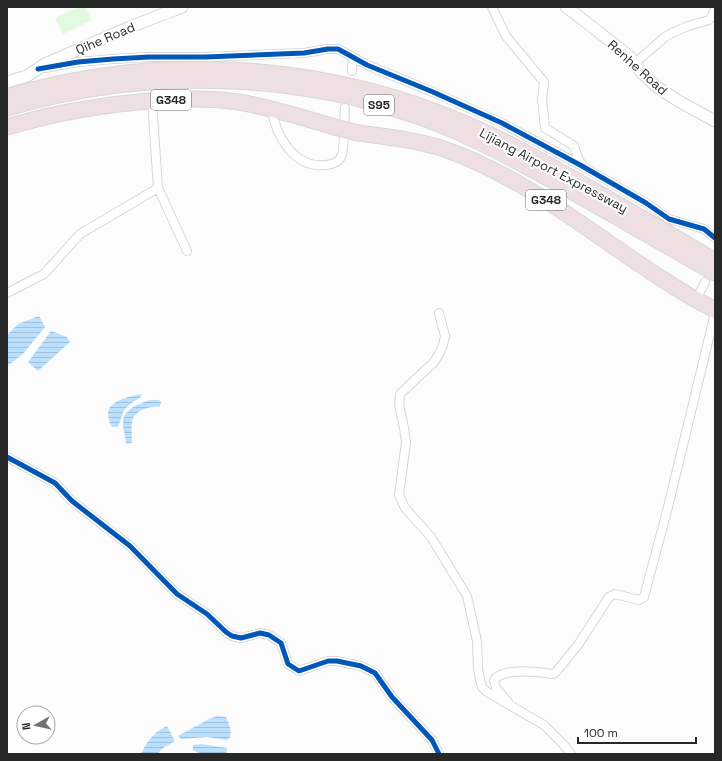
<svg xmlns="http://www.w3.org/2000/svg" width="722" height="761" font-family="'Space Grotesk',sans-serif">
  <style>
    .grass { fill: #e2fae0 }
    .water { fill: url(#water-rules) }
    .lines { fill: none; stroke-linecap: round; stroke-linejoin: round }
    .street-casing { stroke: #d5d6d6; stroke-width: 10 }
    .secondary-casing { stroke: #d5d6d6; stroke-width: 13 }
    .highway-casing { stroke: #d7d7d7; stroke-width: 17 }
    .street { stroke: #fff; stroke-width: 8 }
    .secondary { stroke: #fff; stroke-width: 11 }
    .highway { stroke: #eddfe2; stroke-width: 15 }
    .highway-bridge-casing { stroke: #d7d7d7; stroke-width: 17; stroke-linecap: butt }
    .highway-bridge { stroke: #eddfe2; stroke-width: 15 }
    .cycleway-casing { stroke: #fff; stroke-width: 8 }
    .cycleway { stroke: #0057b8; stroke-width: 5 }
    .labels { text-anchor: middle; stroke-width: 4; stroke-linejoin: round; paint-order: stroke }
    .shield { fill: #fff; stroke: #686868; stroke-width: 1 }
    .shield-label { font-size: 12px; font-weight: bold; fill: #272828 }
    .street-label { font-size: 13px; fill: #272828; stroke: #fff }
  </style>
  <defs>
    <pattern id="water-rules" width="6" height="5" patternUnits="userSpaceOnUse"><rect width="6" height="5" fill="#bbe0fe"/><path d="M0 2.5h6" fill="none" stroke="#a1c0da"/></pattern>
  </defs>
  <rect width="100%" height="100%" fill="#fcfcfc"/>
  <path class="grass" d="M 78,7 L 86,7 L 92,20 L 63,34 L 55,18 Z"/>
  <path class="water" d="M 39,316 L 45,327 L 23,354 L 10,364 L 7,365 L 7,335 L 18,324 Z
    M 51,331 L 67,337 L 70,342 L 38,371 L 28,362 Z
    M 142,394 L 141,397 L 130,404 L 124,410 L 118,427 L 112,427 C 98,402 124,398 142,394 Z
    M 150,400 L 159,400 L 161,402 L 160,407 C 150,406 133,410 132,423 C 131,429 132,436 132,443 L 126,444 C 126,437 123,431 123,424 C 122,409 139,404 150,400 Z
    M 217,716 L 226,717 C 229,725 233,731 229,739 L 226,740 L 207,737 L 181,739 L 178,736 L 209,719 Z
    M 167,726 L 175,741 L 163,748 L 157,754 L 141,754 C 147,741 154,732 167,726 Z
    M 201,744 L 227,748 L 226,754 C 215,754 202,756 193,750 L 193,745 Z"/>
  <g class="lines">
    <g class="street-casing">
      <path id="street" d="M 492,7 L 506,36 L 544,82 L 542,99 L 545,128 L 574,146 L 578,158 L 582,165
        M 634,64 L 665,37 L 672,33 L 688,26 L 709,20 L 712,16 L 715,8
        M 45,68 L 78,62 L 113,59 L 149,57 L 205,57 L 304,53 L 328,49 L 338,49 L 367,65 L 433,92 L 502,123 L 582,166 L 646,203 L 669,219 L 704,229 L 715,238
        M 352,71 L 353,57
        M 152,101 L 158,188 L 187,251
        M 272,109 C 275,136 295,169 326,165 C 332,164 338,163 341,157 C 345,149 344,119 345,108
        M 7,293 L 44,274 L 80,234 L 158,188
        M 696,300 L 705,282
        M 439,313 L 445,336 L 443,345 L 439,354 L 434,362 L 400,394 L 399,404 L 404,428 L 406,442 L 399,495 L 405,508 L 431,537 L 467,596 L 477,641 L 478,668 L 480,680 L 482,687 L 487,692 L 544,725 L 563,744 L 571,754
        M 7,457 L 55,483 L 72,501 L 130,546 L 177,594 L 207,614 L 226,632 L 232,636 L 241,638 L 260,633 L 269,635 L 281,643 L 288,664 L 299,671 L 328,661 L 337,661 L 361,666 L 375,673 L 392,697 L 432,740 L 439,754
        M 508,702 L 496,688 L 494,680 C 504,667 538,672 553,674 L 556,672 L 578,645 L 609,597 L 615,594 L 639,600 L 644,597 L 667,511 L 715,313"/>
    </g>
    <g class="secondary-casing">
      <path id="secondary" d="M 566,7 L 573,12 L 628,55 L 642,73 L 657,87 L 680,102 L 715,121
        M 7,82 L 27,76 L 45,64 L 130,27 L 182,7"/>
    </g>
    <g class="highway-casing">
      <path id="highway" d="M 7,97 C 156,52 324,62 466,124 C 507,141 545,163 584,185 C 628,210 671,235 715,261
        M 7,108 C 148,66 309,71 446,127 C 493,147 536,171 580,196 C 625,221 670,248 715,273
        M 7,127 C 58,112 111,103 165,100 C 190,99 214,98 238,102 C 271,107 303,118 335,127
        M 358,133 C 387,137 417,140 444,149 C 545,184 622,262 715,310"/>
    </g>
    <use href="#street" class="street"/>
    <use href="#secondary" class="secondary"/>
    <use href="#highway" class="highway"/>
    <g class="highway-bridge-casing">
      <path id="highway-bridge" d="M 335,127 L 358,133"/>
    </g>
    <use href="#highway-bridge" class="highway-bridge"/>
    <g class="cycleway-casing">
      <path id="cycleway" d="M 38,69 L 78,62 L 113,59 L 149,57 L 205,57 L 304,53 L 328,49 L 338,49 L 367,65 L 433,92 L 502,123 L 582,166 L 646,203 L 669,219 L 704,229 L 715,238
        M 7,457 L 55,483 L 72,501 L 130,546 L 177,594 L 207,614 L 226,632 L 232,636 L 241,638 L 260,633 L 269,635 L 281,643 L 288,664 L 299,671 L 328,661 L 337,661 L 361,666 L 375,673 L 392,697 L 432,740 L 439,754"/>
    </g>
    <use href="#cycleway" class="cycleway"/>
  </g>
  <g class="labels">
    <g class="shield">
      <rect x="151" y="90" width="40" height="20" rx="3"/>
      <rect x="364" y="95" width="30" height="20" rx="3"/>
      <rect x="526" y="190" width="40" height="20" rx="3"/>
    </g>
    <g class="shield-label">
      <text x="171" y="104">G348</text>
      <text x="379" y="109">S95</text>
      <text x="546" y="204">G348</text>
    </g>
    <g class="street-label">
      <text transform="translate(105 38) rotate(-23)" y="5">Qihe Road</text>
      <text transform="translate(638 67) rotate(42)" y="5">Renhe Road</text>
      <text transform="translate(554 170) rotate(28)" y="5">Lijiang Airport Expressway</text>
    </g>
  </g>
  <rect width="722" height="761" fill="none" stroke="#272828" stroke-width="16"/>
  <g transform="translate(36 725) rotate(262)"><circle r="19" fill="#ffffff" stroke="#a9a9a9"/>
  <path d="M0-3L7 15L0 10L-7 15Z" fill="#727272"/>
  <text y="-6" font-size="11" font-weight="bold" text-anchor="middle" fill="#272828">N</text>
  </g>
  <path d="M578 737v6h118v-6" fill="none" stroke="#272828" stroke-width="2"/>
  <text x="584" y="737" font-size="12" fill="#272828" stroke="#ffffff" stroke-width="3" paint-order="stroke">100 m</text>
</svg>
